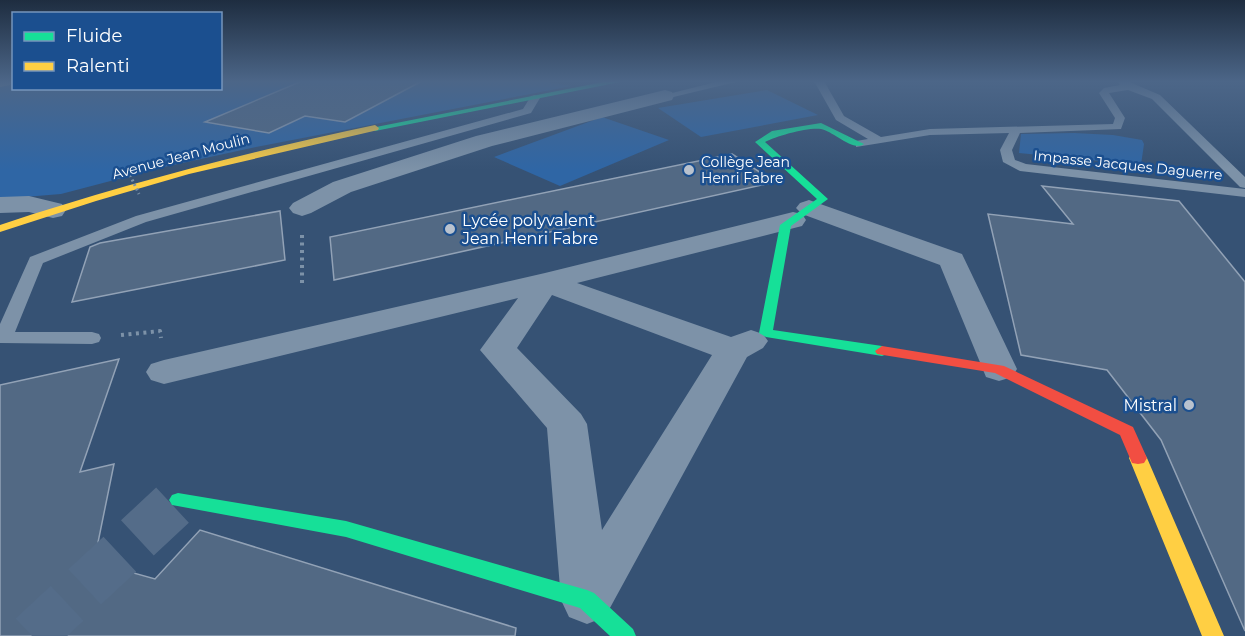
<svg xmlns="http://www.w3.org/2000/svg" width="1245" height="636" font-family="Montserrat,sans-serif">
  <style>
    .green { fill: #2f66a5 }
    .building { fill: #526984; stroke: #92a2b6; stroke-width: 1.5 }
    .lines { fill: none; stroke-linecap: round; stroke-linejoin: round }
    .secondary-tunnel { stroke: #546c89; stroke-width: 48; stroke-dasharray: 48 24; stroke-linecap: butt }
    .path { stroke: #7d92a8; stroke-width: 4; stroke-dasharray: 3 4.5; stroke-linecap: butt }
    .lane { fill: #7d92a8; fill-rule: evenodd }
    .street { fill: #7d92a8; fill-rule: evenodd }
    .fast { fill: #16e098; fill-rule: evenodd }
    .slow { fill: #ffcf43; fill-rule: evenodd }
    .jam { fill: #f24e42; fill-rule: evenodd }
    .path-bridge { stroke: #7d92a8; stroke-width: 3; stroke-dasharray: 2 3; stroke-linecap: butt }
    .poi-dot { fill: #b9c2ce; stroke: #1b4f8f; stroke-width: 2 }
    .labels { text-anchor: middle; stroke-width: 5; stroke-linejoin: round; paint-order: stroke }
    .far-street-label { font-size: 14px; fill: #fff; stroke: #1b4f8f }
    .far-poi-label { font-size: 14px; fill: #fff; stroke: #1b4f8f; text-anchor: start }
    .poi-label { font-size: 16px; fill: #fff; stroke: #1b4f8f; text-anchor: start }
  </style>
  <rect width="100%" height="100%" fill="#365274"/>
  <path class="green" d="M 221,81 L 540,81 L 572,86 L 256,147 L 164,167 L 61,194 L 0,199 L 0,86 L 13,82 L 14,88 L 220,88 Z
    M 767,90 L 818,115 L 701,137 L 658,108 Z
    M 602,117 L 669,140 L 560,186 L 494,157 Z
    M 1074,133 L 1113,135 L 1142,140 L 1144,144 L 1141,165 L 1019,153 L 1021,134 Z"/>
  <path class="building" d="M 302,81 L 422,81 L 345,122 L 305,116 L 269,133 L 205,122 Z
    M 732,154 L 775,182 L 334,280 L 330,237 Z
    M 1042,186 L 1179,201 L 1245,282 L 1245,631 L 1161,440 L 1107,370 L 1021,355 L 988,214 L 1073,224 Z
    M 280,211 L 285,260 L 72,302 L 90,247 L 100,243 Z
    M 119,359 L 80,472 L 114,464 L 94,562 L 155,579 L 200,530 L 516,628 L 515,636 L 0,636 L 0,385 Z"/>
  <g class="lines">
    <path class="secondary-tunnel" d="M 32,636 L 178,500"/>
    <path class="path" d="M 302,235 L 302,285
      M 121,335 L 160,331 L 161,338"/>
    <path class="lane" d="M 720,81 L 740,81 L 665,99 L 660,96 Z
      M 814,81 L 824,81 L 844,116 L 881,137 L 930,129 L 1113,124 L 1115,118 L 1099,93 L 1104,88 L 1120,85 L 1117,81 L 1127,81 L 1160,95 L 1245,177 L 1245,188 L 1240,187 L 1152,99 L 1128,90 L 1109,93 L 1125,118 L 1121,129 L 1020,133 L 1012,150 L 1015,160 L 1026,164 L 1245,189 L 1245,197 L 1020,171 L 1003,162 L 1000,150 L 1009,133 L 930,135 L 856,147 L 856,141 L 868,139 L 836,120 Z
      M 535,95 L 540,98 L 531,113 L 146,222 L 43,263 L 15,332 L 92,332 L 99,334 L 101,338 L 99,342 L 92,344 L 0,343 L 0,324 L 30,257 L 136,216 L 523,109 L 531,96 Z"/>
    <path class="street" d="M 0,81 L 12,81 L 10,85 L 0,87 Z
      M 665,90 L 672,92 L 674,96 L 672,100 L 492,146 L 351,192 L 311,213 L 302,216 L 293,213 L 289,208 L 293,203 L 333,182 L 476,136 Z
      M 29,196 L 62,204 L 66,210 L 62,216 L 53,218 L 29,212 L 0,213 L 0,197 Z
      M 809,200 L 962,254 L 1017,369 L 1012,377 L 999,381 L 986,377 L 940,265 L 802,214 L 806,220 L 802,226 L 577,283 L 731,337 L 751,330 L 763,334 L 768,341 L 763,348 L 747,357 L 605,617 L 587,624 L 569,617 L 561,600 L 547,428 L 480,350 L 518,298 L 164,384 L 151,380 L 146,372 L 151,364 L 164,360 L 545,273 L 793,212 L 802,214 L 796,208 L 800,203 ZM 552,295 L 712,355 L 602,530 L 587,424 L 581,414 L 517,348 Z"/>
    <path class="fast" d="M 608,81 L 625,81 L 375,131 L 371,128 Z
      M 821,123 L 864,144 C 853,152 833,131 821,129 C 808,127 776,136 765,142 L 828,199 L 791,226 L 773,330 L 882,346 L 889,351 L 887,354 L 882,356 L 766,337 L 759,333 L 780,225 L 817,199 L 755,142 L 772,131 Z
      M 178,493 L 346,521 L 587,590 L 594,593 L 633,629 L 636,636 L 610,636 L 580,608 L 346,537 L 172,505 L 169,500 L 172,495 Z"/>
    <path class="slow" d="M 375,125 L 379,128 L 378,130 L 189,174 L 96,201 L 0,232 L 0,225 C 123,184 248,152 375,125 Z
      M 1138,452 L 1144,453 L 1147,458 L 1224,636 L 1202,636 L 1129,458 L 1132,453 Z"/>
    <path class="jam" d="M 882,346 L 1004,366 L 1133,427 L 1147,458 L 1144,463 L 1138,464 L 1132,463 L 1120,435 L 995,373 L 877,354 L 875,351 Z"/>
    <path class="path-bridge" d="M 130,175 L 139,194"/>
  </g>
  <linearGradient id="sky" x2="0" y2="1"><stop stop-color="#1e2d40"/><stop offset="0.48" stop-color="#4c6688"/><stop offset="1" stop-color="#4c6688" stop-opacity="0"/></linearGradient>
  <rect width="1245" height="170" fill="url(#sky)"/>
  <g class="poi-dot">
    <circle cx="689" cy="170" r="6"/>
    <circle cx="450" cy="229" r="6"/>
    <circle cx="1189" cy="405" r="6"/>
  </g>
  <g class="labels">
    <g class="far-street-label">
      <text transform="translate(181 156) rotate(-15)" y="5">Avenue Jean Moulin</text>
      <text transform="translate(1128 165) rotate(6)" y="5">Impasse Jacques Daguerre</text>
    </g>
    <g class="far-poi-label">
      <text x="701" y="167">Collège Jean<tspan x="701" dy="16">Henri Fabre</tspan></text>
    </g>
    <g class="poi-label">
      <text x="462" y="226">Lycée polyvalent<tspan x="462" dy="18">Jean Henri Fabre</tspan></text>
      <text x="1177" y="411" text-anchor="end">Mistral</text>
    </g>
  </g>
  <rect x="12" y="12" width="210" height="78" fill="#1b4f8f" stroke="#7695bc" stroke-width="1.5"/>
  <rect x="24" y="32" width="30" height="9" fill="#16e098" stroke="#7695bc" stroke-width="1.5"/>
  <text x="66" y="42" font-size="18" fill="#ffffff">Fluide</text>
  <rect x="24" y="62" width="30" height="9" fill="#ffcf43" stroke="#7695bc" stroke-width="1.5"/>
  <text x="66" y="72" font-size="18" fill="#ffffff">Ralenti</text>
</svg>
